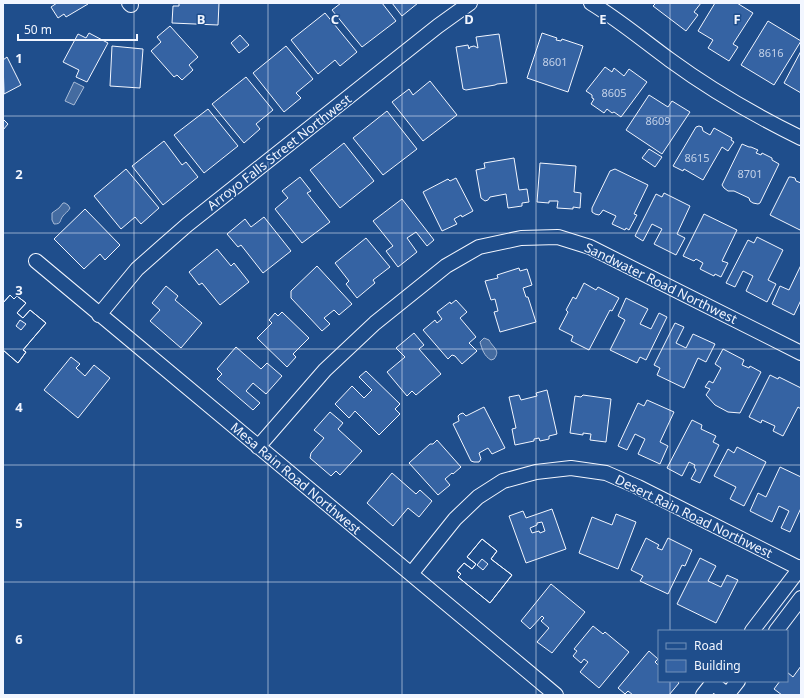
<svg xmlns="http://www.w3.org/2000/svg" width="804" height="698" font-family="'Noto Sans',sans-serif">
  <style>
    .water { fill: #446ba0; stroke: #a8bbd7 }
    .building { fill: #3563a3; stroke: #f2f6ff; fill-rule: evenodd }
    .lines { fill: none; stroke-linecap: round; stroke-linejoin: round }
    .street-casing { stroke: #f2f6ff; stroke-width: 16 }
    .street { stroke: #1f4e8c; stroke-width: 14 }
    .grid { fill: none; stroke: #f2f6ff; stroke-width: 1; stroke-opacity: 0.55 }
    .labels { text-anchor: middle; stroke-width: 3; stroke-linejoin: round; paint-order: stroke }
    .number-label { font-size: 11px; fill: #c3d1e8 }
    .street-label { font-size: 13px; fill: #f2f6ff; stroke: #1f4e8c }
    .grid-label { font-size: 13px; text-anchor: middle; font-weight: bold; fill: #f2f6ff; stroke: #1f4e8c; stroke-width: 3; stroke-linejoin: round; paint-order: stroke }
  </style>
  <rect width="100%" height="100%" fill="#1f4e8c"/>
  <path class="water" d="M 74,82 L 84,87 L 74,105 L 65,101 Z
    M 63,203 L 65,203 L 68,205 L 70,208 C 68,212 65,213 63,216 C 59,221 62,224 54,224 L 52,220 L 52,213 L 59,208 Z
    M 484,338 L 489,340 C 493,348 501,350 494,359 L 491,360 C 484,356 482,349 480,342 Z"/>
  <path class="building" d="M 57,3 L 88,3 L 88,4 L 66,17 L 64,14 L 58,18 L 51,7 Z
    M 179,3 L 219,3 L 218,25 L 172,23 L 173,6 L 179,6 Z
    M 341,3 L 382,3 L 396,21 L 362,47 L 332,10 Z
    M 392,3 L 418,3 L 402,16 Z
    M 656,3 L 701,3 L 694,12 L 698,15 L 686,31 L 653,6 Z
    M 715,3 L 737,3 L 753,13 L 733,44 L 738,47 L 729,61 L 708,48 L 713,40 L 698,31 Z
    M 325,13 L 357,52 L 340,66 L 335,60 L 318,74 L 291,40 Z
    M 768,21 L 801,41 L 774,85 L 741,65 Z
    M 170,26 L 198,57 L 189,65 L 193,70 L 182,80 L 177,75 L 174,77 L 151,51 L 161,42 L 157,37 Z
    M 89,33 L 108,43 L 87,82 L 76,77 L 79,70 L 63,62 L 78,34 L 86,38 Z
    M 542,33 L 557,38 L 556,40 L 561,41 L 562,39 L 583,46 L 568,92 L 527,78 Z
    M 499,34 L 507,83 L 497,84 L 495,85 L 466,90 L 463,89 L 456,47 L 468,45 L 469,49 L 470,47 L 474,46 L 478,48 L 476,37 Z
    M 240,35 L 249,45 L 239,53 L 231,43 Z
    M 112,46 L 143,49 L 140,88 L 110,86 Z
    M 286,46 L 313,79 L 296,93 L 301,98 L 284,112 L 253,73 Z
    M 801,51 L 801,93 L 784,83 Z
    M 7,57 L 21,85 L 4,94 L 3,60 Z
    M 605,67 L 612,72 L 614,68 L 624,76 L 629,69 L 647,82 L 621,117 L 614,112 L 612,113 L 607,109 L 604,113 L 591,104 L 594,99 L 592,98 L 592,95 L 586,91 Z
    M 246,77 L 273,110 L 256,124 L 260,129 L 244,143 L 212,104 Z
    M 430,81 L 457,115 L 423,141 L 392,102 L 409,89 L 413,95 Z
    M 649,95 L 668,107 L 672,101 L 690,112 L 662,154 L 626,130 Z
    M 208,109 L 238,146 L 204,173 L 174,135 Z
    M 387,111 L 417,149 L 383,175 L 353,138 Z
    M 3,119 L 8,124 L 3,130 Z
    M 699,126 L 702,127 L 703,131 L 710,135 L 714,128 L 732,138 L 731,140 L 734,142 L 728,151 L 722,147 L 703,180 L 684,169 L 683,171 L 673,166 L 696,127 Z
    M 164,141 L 182,165 L 186,162 L 198,177 L 163,205 L 132,166 Z
    M 344,143 L 374,181 L 340,208 L 310,170 Z
    M 742,144 L 749,147 L 751,147 L 758,150 L 756,153 L 761,155 L 762,153 L 772,158 L 772,160 L 779,164 L 760,203 L 758,204 L 753,203 L 750,201 L 749,198 L 734,191 L 728,191 L 724,188 L 722,185 Z
    M 649,149 L 662,157 L 655,167 L 642,158 Z
    M 514,158 L 519,190 L 527,189 L 529,202 L 522,203 L 522,206 L 508,208 L 506,194 L 490,197 L 488,200 L 485,201 L 481,198 L 476,170 L 485,168 L 484,163 Z
    M 540,163 L 576,166 L 574,192 L 581,193 L 580,208 L 573,207 L 573,209 L 557,208 L 558,201 L 549,201 L 549,203 L 537,202 Z
    M 126,169 L 159,208 L 141,224 L 135,217 L 121,229 L 94,196 Z
    M 615,169 L 648,185 L 634,214 L 637,215 L 629,230 L 626,228 L 625,230 L 612,224 L 616,216 L 603,210 L 601,213 L 599,215 L 595,214 L 592,212 L 592,208 L 610,171 Z
    M 300,177 L 311,191 L 307,193 L 330,222 L 302,243 L 275,209 L 288,198 L 282,191 Z
    M 789,177 L 791,177 L 795,178 L 796,181 L 801,183 L 801,228 L 800,230 L 770,215 Z
    M 456,178 L 473,211 L 462,217 L 461,215 L 454,219 L 457,224 L 442,231 L 423,192 L 448,179 L 450,181 Z
    M 664,193 L 690,206 L 677,234 L 685,238 L 676,255 L 654,244 L 662,229 L 652,224 L 643,241 L 635,236 L 656,194 L 662,197 Z
    M 402,199 L 434,240 L 427,246 L 416,232 L 407,238 L 417,252 L 398,267 L 386,251 L 393,246 L 373,221 Z
    M 85,209 L 120,245 L 105,260 L 100,254 L 84,269 L 54,239 Z
    M 704,214 L 737,230 L 722,261 L 728,263 L 721,277 L 715,274 L 714,276 L 700,269 L 703,263 L 696,259 L 694,261 L 683,256 Z
    M 264,217 L 291,251 L 263,273 L 241,245 L 238,247 L 227,234 L 245,219 L 251,227 Z
    M 757,237 L 783,250 L 768,280 L 776,284 L 767,302 L 746,291 L 753,276 L 743,271 L 735,287 L 726,283 L 748,240 L 754,243 Z
    M 366,238 L 390,267 L 373,280 L 375,283 L 357,298 L 346,284 L 349,281 L 335,263 Z
    M 217,249 L 231,266 L 234,263 L 249,282 L 220,305 L 202,283 L 199,285 L 189,272 Z
    M 801,265 L 801,300 L 794,315 L 772,304 L 780,286 L 789,290 Z
    M 317,266 L 352,304 L 339,315 L 334,310 L 324,318 L 330,324 L 322,331 L 291,298 L 291,291 Z
    M 519,268 L 520,271 L 527,269 L 532,285 L 523,288 L 526,297 L 528,297 L 536,322 L 500,332 L 494,312 L 498,311 L 495,299 L 491,300 L 485,281 L 498,278 L 497,275 Z
    M 584,283 L 596,290 L 598,287 L 619,298 L 612,311 L 610,310 L 589,350 L 571,341 L 573,336 L 559,329 L 568,312 L 566,310 L 573,297 L 576,299 Z
    M 166,286 L 178,296 L 175,300 L 202,323 L 181,348 L 150,321 L 160,310 L 152,303 Z
    M 10,295 L 14,299 L 17,296 L 26,303 L 17,313 L 23,318 L 30,310 L 46,323 L 23,350 L 26,352 L 18,363 L 3,350 L 3,303 ZM 20,320 L 26,324 L 21,330 L 16,326 Z
    M 10,295 L 14,299 L 17,296 L 26,303 L 17,313 L 23,318 L 30,310 L 46,323 L 23,350 L 26,352 L 18,363 L 3,350 L 3,303 Z
    M 626,298 L 648,309 L 640,324 L 651,329 L 659,313 L 667,317 L 646,360 L 640,357 L 637,363 L 610,350 L 625,320 L 618,316 Z
    M 456,300 L 467,312 L 460,318 L 476,337 L 469,343 L 477,351 L 462,364 L 455,356 L 452,355 L 448,359 L 423,330 L 435,320 L 437,323 L 442,319 L 437,312 L 450,302 L 451,304 Z
    M 282,312 L 309,338 L 293,354 L 296,357 L 287,367 L 257,338 L 272,323 L 269,320 L 275,313 L 278,316 Z
    M 675,323 L 684,327 L 676,343 L 686,348 L 693,334 L 715,344 L 706,362 L 698,358 L 684,388 L 657,375 L 660,368 L 654,365 Z
    M 414,333 L 424,345 L 419,349 L 441,374 L 416,395 L 412,391 L 407,396 L 387,372 L 405,357 L 396,348 Z
    M 236,347 L 261,369 L 267,363 L 282,376 L 266,394 L 253,383 L 246,391 L 260,403 L 253,410 L 217,379 L 222,374 L 217,369 Z
    M 723,349 L 744,360 L 742,365 L 749,368 L 750,366 L 761,372 L 740,413 L 728,412 L 715,405 L 706,395 L 710,389 L 705,387 L 709,381 L 713,383 L 721,368 L 715,364 Z
    M 71,357 L 80,364 L 76,368 L 85,376 L 94,365 L 110,378 L 78,418 L 44,390 Z
    M 366,371 L 400,404 L 395,409 L 400,414 L 379,435 L 355,411 L 349,418 L 335,404 L 352,386 L 364,398 L 372,390 L 359,377 Z
    M 770,375 L 778,379 L 779,377 L 801,388 L 801,409 L 798,407 L 783,436 L 773,431 L 775,426 L 762,420 L 761,423 L 749,417 Z
    M 547,390 L 557,434 L 549,436 L 549,439 L 540,441 L 539,438 L 534,439 L 534,441 L 515,445 L 512,429 L 516,428 L 509,397 L 519,395 L 521,400 L 537,396 L 536,393 Z
    M 583,395 L 611,399 L 606,442 L 590,440 L 591,434 L 583,433 L 583,435 L 570,433 L 575,396 L 581,397 Z
    M 647,400 L 674,412 L 660,442 L 668,446 L 660,464 L 638,454 L 645,439 L 635,434 L 627,450 L 618,446 L 638,403 L 644,406 Z
    M 484,407 L 505,448 L 492,454 L 488,448 L 479,453 L 481,459 L 479,462 L 474,462 L 471,461 L 453,424 L 459,421 L 458,416 L 460,414 L 463,413 L 466,416 Z
    M 330,412 L 343,423 L 338,429 L 362,451 L 340,475 L 336,471 L 331,476 L 310,458 L 311,453 L 324,438 L 314,430 Z
    M 692,420 L 702,425 L 701,429 L 716,436 L 713,442 L 719,445 L 700,483 L 691,479 L 696,470 L 694,467 L 695,465 L 689,462 L 682,476 L 667,468 Z
    M 437,440 L 461,467 L 453,474 L 452,473 L 445,479 L 450,485 L 438,495 L 409,463 L 430,444 L 433,444 Z
    M 737,447 L 766,462 L 744,506 L 730,499 L 736,487 L 714,476 L 728,449 L 734,453 Z
    M 780,467 L 801,477 L 801,508 L 790,532 L 781,528 L 789,511 L 779,506 L 772,522 L 750,511 L 758,493 L 766,497 Z
    M 392,473 L 416,494 L 420,490 L 432,501 L 419,517 L 408,508 L 393,526 L 367,503 Z
    M 552,509 L 566,549 L 526,563 L 509,516 L 523,511 L 526,518 ZM 542,522 L 545,531 L 540,533 L 539,531 L 532,533 L 530,528 L 537,525 L 537,523 Z
    M 616,514 L 636,522 L 618,569 L 579,553 L 592,517 L 612,525 Z
    M 646,538 L 659,545 L 657,548 L 662,550 L 668,538 L 692,550 L 685,566 L 682,565 L 668,594 L 640,581 L 643,576 L 631,570 Z
    M 482,539 L 497,551 L 491,559 L 512,575 L 490,603 L 458,577 L 461,574 L 457,571 L 464,563 L 472,569 L 476,564 L 467,557 ZM 482,559 L 488,564 L 483,570 L 477,565 Z
    M 482,539 L 497,551 L 491,559 L 512,575 L 490,603 L 458,577 L 461,574 L 457,571 L 464,563 L 472,569 L 476,564 L 467,557 Z
    M 700,558 L 716,566 L 708,581 L 721,587 L 727,575 L 738,580 L 716,623 L 677,604 Z
    M 551,584 L 585,612 L 552,653 L 537,642 L 549,628 L 541,621 L 544,618 L 542,616 L 530,629 L 521,621 Z
    M 593,626 L 603,634 L 605,632 L 629,652 L 599,688 L 580,672 L 588,662 L 584,659 L 581,663 L 573,656 L 577,651 L 574,649 Z
    M 649,651 L 658,659 L 655,662 L 659,666 L 659,681 L 677,681 L 679,683 L 669,695 L 633,695 L 628,691 L 625,694 L 618,688 Z
    M 801,666 L 801,695 L 782,695 L 774,689 L 780,681 L 787,681 L 787,672 L 793,677 Z"/>
  <g class="lines">
    <g class="street-casing">
      <path id="street" d="M 129,3 L 131,5
        M 591,3 C 619,20 644,41 670,60 C 711,90 756,116 801,138
        M 36,261 L 556,695
        M 99,315 L 137,269 L 163,246 L 187,225 L 438,26 L 470,3
        M 258,447 L 325,370 L 375,323 L 446,266 L 479,247 L 521,238 L 558,237 L 590,247 L 801,353
        M 411,574 L 455,519 L 478,497 L 503,481 L 536,472 L 571,468 L 606,473 L 638,487 L 801,569
        M 752,631 L 801,567
        M 776,631 L 801,598
        M 712,683 L 728,695
        M 703,695 L 714,681
        M 727,695 L 738,681"/>
    </g>
    <use href="#street" class="street"/>
  </g>
  <path class="grid" d="M 134,3 L 134,695M 268,3 L 268,695M 402,3 L 402,695M 536,3 L 536,695M 670,3 L 670,631M 3,116 L 801,116M 3,233 L 801,233M 3,349 L 801,349M 3,465 L 801,465M 3,582 L 801,582M 670,681 L 670,695"/>
  <g class="labels">
    <g class="number-label">
      <text x="771" y="57">8616</text>
      <text x="555" y="66">8601</text>
      <text x="614" y="97">8605</text>
      <text x="658" y="125">8609</text>
      <text x="697" y="162">8615</text>
      <text x="750" y="178">8701</text>
    </g>
    <g class="street-label">
      <text transform="translate(279 152) rotate(-38)" y="5">Arroyo Falls Street Northwest</text>
      <text transform="translate(661 283) rotate(26)" y="5">Sandwater Road Northwest</text>
      <text transform="translate(296 478) rotate(40)" y="5">Mesa Rain Road Northwest</text>
      <text transform="translate(694 516) rotate(26)" y="5">Desert Rain Road Northwest</text>
    </g>
  </g>
  <g class="grid-label">
    <text x="201" y="24">B</text>
    <text x="335" y="24">C</text>
    <text x="469" y="24">D</text>
    <text x="603" y="24">E</text>
    <text x="737" y="24">F</text>
    <text x="19" y="63">1</text>
    <text x="19" y="179">2</text>
    <text x="19" y="295">3</text>
    <text x="19" y="412">4</text>
    <text x="19" y="528">5</text>
    <text x="19" y="644">6</text>
  </g>
  <rect width="804" height="698" fill="none" stroke="#f2f6ff" stroke-width="8"/>
  <rect x="658" y="630" width="130" height="52" fill="#1f4e8c" stroke="#7391ba"/>
  <rect x="666" y="643" width="20" height="6" fill="#1f4e8c" stroke="#7391ba"/>
  <text x="694" y="650" font-size="12" fill="#f2f6ff">Road</text>
  <rect x="666" y="660" width="20" height="12" fill="#3563a3" stroke="#7391ba"/>
  <text x="694" y="670" font-size="12" fill="#f2f6ff">Building</text>
  <path d="M18 34v6h119v-6" fill="none" stroke="#f2f6ff" stroke-width="2"/>
  <text x="24" y="34" font-size="12" fill="#f2f6ff" stroke="#1f4e8c" stroke-width="3" paint-order="stroke">50 m</text>
</svg>
